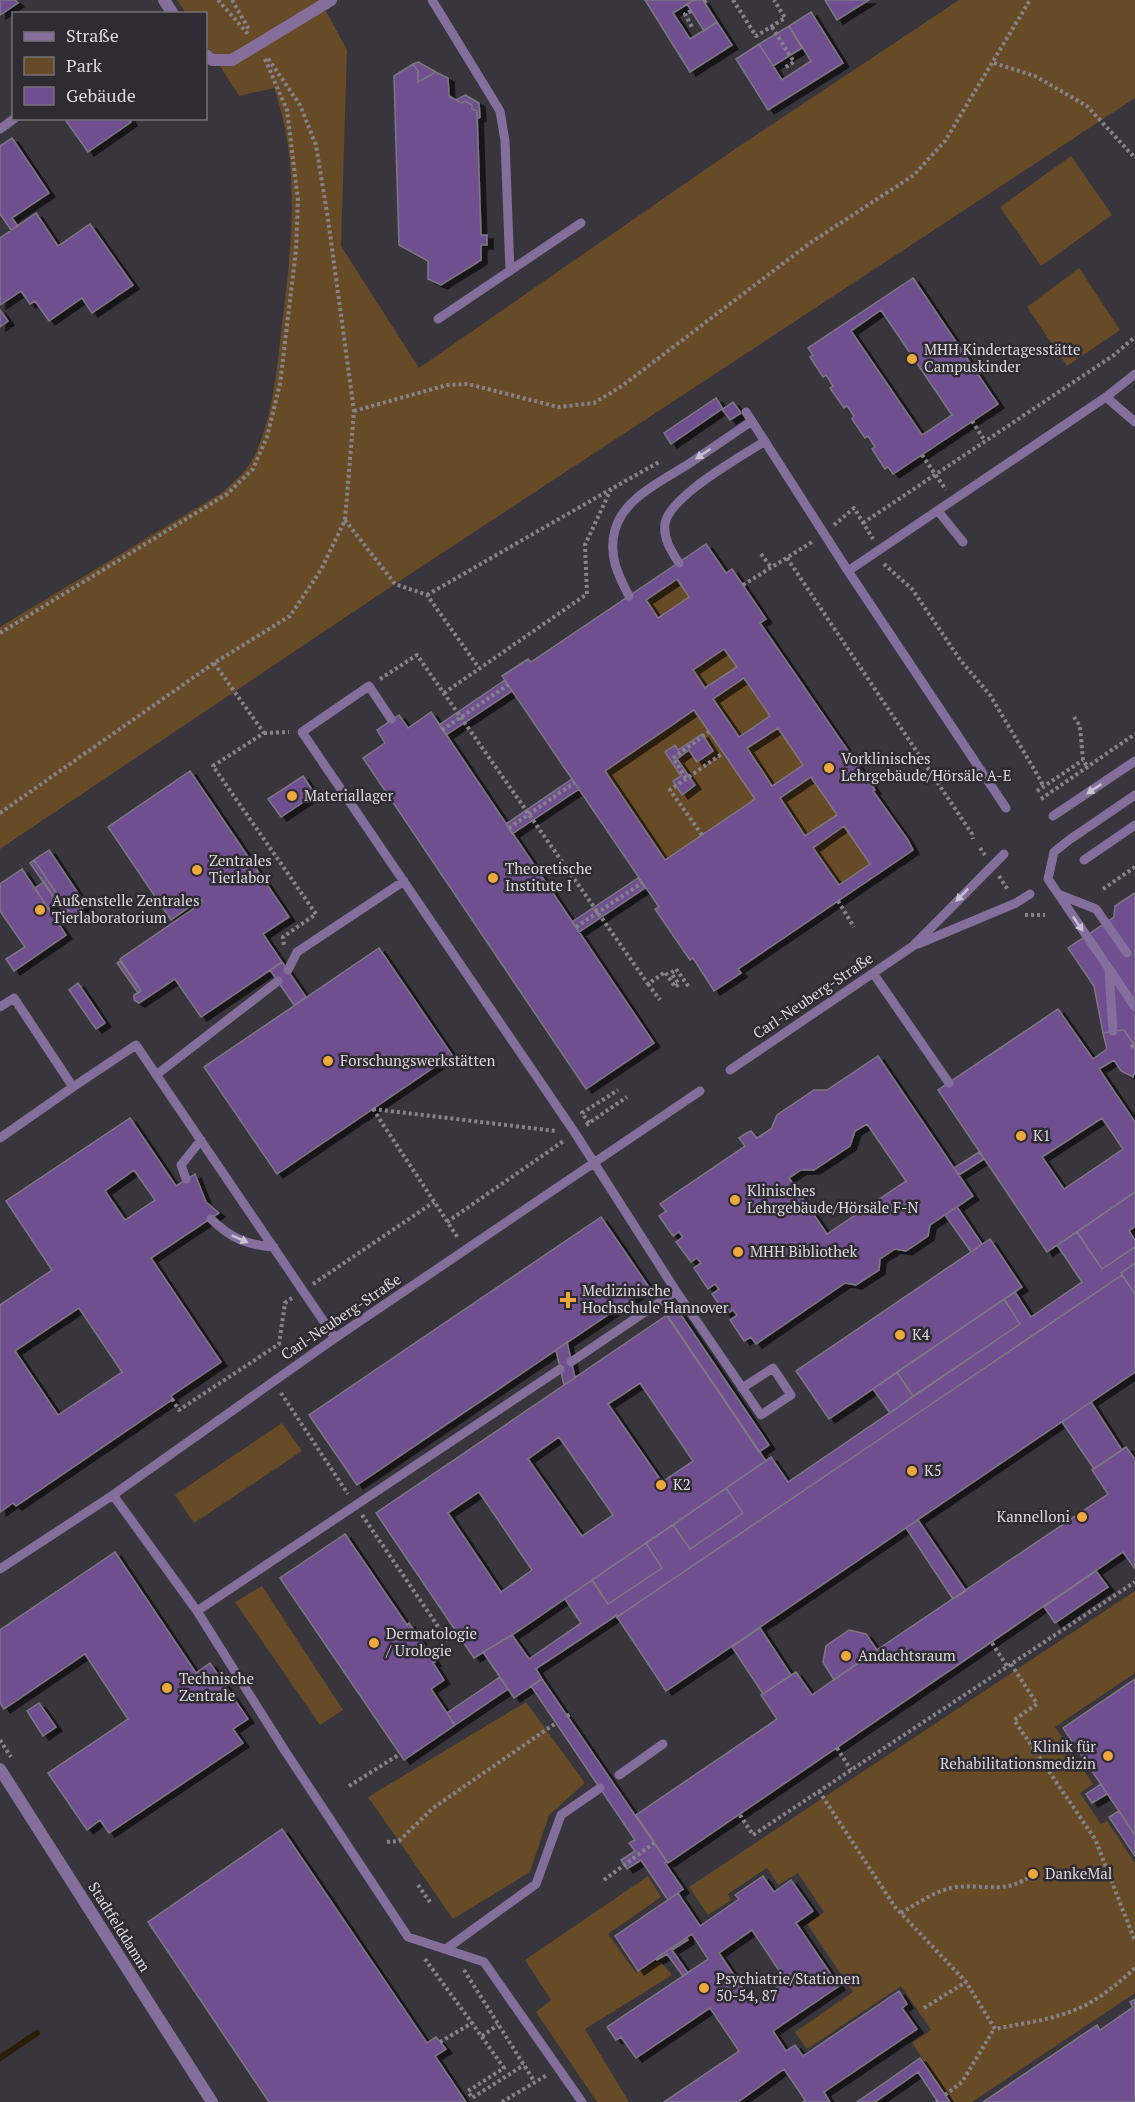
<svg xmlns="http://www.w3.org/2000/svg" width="1135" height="2102" font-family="'PT Serif',serif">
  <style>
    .green { fill: #664b26 }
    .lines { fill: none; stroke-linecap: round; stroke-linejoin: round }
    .stream { stroke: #2c1d06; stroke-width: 6 }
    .building { fill: #704f90; stroke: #7d7882; stroke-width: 1.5; fill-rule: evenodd; filter: url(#shadow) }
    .path { stroke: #86838a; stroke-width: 4; stroke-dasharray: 3 3; stroke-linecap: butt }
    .lane { stroke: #846e9c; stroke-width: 9 }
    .street { stroke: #846e9c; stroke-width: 12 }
    .path-bridge { stroke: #86838a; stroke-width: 4; stroke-dasharray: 3 3; stroke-linecap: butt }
    .oneway { fill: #cac4d2 }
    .poi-dot { fill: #eea83c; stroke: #2f2b33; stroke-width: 2 }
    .labels { text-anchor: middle; stroke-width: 5; stroke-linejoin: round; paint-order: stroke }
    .poi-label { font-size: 15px; fill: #dcd9df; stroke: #2f2b33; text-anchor: start }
    .street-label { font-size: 15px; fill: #dcd9df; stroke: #2f2b33 }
  </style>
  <defs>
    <filter id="shadow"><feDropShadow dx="6" dy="4" stdDeviation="0" flood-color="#0009"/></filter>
  </defs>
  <rect width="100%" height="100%" fill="#39353d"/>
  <path class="green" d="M 177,0 L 320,0 L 347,50 L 341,246 L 419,368 L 732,151 L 959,0 L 1135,0 L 1135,98 L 395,584 L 0,849 L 0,627 L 223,492 C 232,483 245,473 251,462 C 272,423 276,376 281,333 C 291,252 302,167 274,88 L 239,96 L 206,44 L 206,14 L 186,13 Z
    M 1071,156 L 1112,215 L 1041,266 L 1000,207 Z
    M 1079,268 L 1120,330 L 1067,366 L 1027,307 Z
    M 677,579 L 689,597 L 658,618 L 646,600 Z
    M 724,649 L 737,667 L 705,688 L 693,670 Z
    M 744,678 L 770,716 L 739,737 L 713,699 Z
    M 694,710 L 755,799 L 665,860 L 605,771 Z
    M 778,728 L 803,765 L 772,786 L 747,748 Z
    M 811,777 L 837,815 L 805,836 L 780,798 Z
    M 844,826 L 870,864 L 839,885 L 813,848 Z
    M 282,1423 L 302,1451 L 194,1523 L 175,1495 Z
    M 262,1586 L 343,1710 L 320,1725 L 235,1602 Z
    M 1135,1591 L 1135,1673 L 1055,1727 L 1093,1784 L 1080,1793 L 1101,1824 L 1107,1821 L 1135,1863 L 1135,1993 L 972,2102 L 952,2102 L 912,2043 L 931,2030 L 901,1986 L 807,2049 L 795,2032 L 853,1992 L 807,1924 L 824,1912 L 798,1873 L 778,1885 L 767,1868 L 728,1894 L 731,1900 L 708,1915 L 689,1887 Z
    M 526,1702 L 585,1783 L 549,1815 L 530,1872 L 453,1919 L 368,1797 Z
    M 648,1876 L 661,1897 L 608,1934 L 636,1973 L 660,1961 L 672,1975 L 585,2029 L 629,2102 L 597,2102 L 536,2012 L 551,2000 L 525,1960 Z"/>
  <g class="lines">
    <path class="stream" d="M 0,2058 L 37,2033"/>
  </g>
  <path class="building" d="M 0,0 L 15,0 L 18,3 L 0,15 Z
    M 645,0 L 694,0 L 673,13 L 690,39 L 717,22 L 732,45 L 690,72 Z
    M 694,0 L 703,0 L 717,22 L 704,31 L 687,4 Z
    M 825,0 L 869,0 L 837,20 Z
    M 811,12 L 843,63 L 768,110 L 736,59 L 759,44 L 782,80 L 811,61 L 789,26 Z
    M 789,26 L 802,48 L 773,66 L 759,44 Z
    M 418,62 L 436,72 L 418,82 L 418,71 L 413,64 Z
    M 413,64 L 418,71 L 418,82 L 436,72 L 448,78 L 449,96 L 461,103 L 465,101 L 472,105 L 472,109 L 477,111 L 481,235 L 487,235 L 487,245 L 481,245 L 481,260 L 441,285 L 428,279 L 428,261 L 399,245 L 394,76 Z
    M 465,95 L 479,103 L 480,117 L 477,119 L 477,111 L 472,109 L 472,105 L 465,101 L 461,103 L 456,100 Z
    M 71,118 L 129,118 L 131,122 L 88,152 L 66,121 Z
    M 12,138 L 49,193 L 12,218 L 18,226 L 11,230 L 0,214 L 0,146 Z
    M 36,213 L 58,246 L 90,224 L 133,285 L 92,313 L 82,298 L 49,321 L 35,301 L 30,304 L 21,291 L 0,305 L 0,238 Z
    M 913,278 L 998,404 L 893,474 L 888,467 L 885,469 L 872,449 L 875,447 L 868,436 L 865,438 L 852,419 L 854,416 L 847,406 L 844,408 L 830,388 L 833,386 L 826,375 L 823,377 L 810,357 L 813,355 L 808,348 ZM 881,310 L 952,415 L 922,435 L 851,331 Z
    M 0,310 L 8,321 L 0,327 Z
    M 716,398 L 723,409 L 733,402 L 741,413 L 730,420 L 722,409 L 671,444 L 664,433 Z
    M 706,544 L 726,573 L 732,569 L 766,619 L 760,623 L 875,790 L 873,791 L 908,840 L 913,850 L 738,969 L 741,973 L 714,991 L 693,958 L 690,960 L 655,909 L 659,907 L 502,676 L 528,659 L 531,662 ZM 677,579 L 689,597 L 658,618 L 646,600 ZM 724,649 L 737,667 L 705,688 L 693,670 ZM 744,678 L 770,716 L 739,737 L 713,699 ZM 694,710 L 755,799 L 665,860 L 605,771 ZM 778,728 L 803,765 L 772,786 L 747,748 ZM 811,777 L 837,815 L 805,836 L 780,798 ZM 844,826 L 870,864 L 839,885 L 813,848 Z
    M 505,680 L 512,691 L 446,735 L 439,725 Z
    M 431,712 L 654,1043 L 586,1089 L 363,758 L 385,743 L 377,730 L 399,715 L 408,728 Z
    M 702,734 L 713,751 L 697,762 L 689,750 L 677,759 L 695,785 L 682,795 L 673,781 L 681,776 L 665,752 L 675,745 L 678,750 Z
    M 190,771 L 289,917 L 263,934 L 282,962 L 201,1017 L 175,979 L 139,1003 L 134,1000 L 134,995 L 141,991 L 120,959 L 203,902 L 201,899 L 171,920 L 108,827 Z
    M 303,776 L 315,794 L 281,817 L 268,799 Z
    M 572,779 L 579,789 L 512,834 L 506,824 Z
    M 49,850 L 86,905 L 72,916 L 34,860 Z
    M 34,860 L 72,916 L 68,918 L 30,863 Z
    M 22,869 L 66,935 L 14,971 L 6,959 L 25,947 L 0,911 L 0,884 Z
    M 638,878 L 645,888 L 579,932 L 572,922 Z
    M 44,882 L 57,902 L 48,909 L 35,888 Z
    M 1135,893 L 1135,1046 L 1124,1030 L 1103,1033 L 1094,986 L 1068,948 L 1114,917 L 1115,906 Z
    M 379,948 L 452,1055 L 277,1174 L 204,1067 Z
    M 120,961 L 141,991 L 138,993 L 117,963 Z
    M 282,962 L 306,997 L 294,1005 L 270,970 Z
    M 78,983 L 105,1023 L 96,1029 L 69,990 Z
    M 1058,1009 L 1093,1059 L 1107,1049 L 1103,1033 L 1124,1030 L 1135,1046 L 1135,1072 L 1133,1077 L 1121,1071 L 1114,1060 L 1099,1069 L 1135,1122 L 1135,1192 L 1047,1252 L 938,1090 ZM 1102,1118 L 1123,1149 L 1064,1189 L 1042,1157 Z
    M 878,1056 L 973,1196 L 930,1225 L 928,1236 L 906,1251 L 895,1249 L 880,1259 L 879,1270 L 856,1285 L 845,1283 L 756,1344 L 751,1337 L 744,1341 L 730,1320 L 737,1315 L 733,1310 L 726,1315 L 712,1294 L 719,1289 L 715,1284 L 708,1289 L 694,1268 L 701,1263 L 697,1258 L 691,1262 L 676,1242 L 683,1237 L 679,1232 L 673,1236 L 659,1216 L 666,1211 L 660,1204 L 745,1146 L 739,1138 L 745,1134 L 751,1131 L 757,1138 L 771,1129 L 777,1115 L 814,1090 L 827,1090 ZM 867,1124 L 906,1181 L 827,1234 L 789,1178 L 801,1170 L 814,1170 L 850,1146 L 855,1131 Z
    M 130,1118 L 176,1186 L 195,1174 L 206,1202 L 219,1213 L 151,1258 L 221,1362 L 171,1396 L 173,1399 L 16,1506 L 13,1503 L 0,1512 L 0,1305 L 52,1270 L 6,1201 ZM 134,1170 L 155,1200 L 125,1220 L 105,1191 ZM 79,1308 L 122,1372 L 58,1415 L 15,1351 Z
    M 979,1152 L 984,1159 L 959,1175 L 954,1168 Z
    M 1135,1192 L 1135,1226 L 1129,1231 L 1135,1240 L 1135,1247 L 1102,1269 L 1077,1232 Z
    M 957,1207 L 982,1244 L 971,1252 L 945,1215 Z
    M 601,1217 L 649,1287 L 357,1485 L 309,1415 Z
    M 1077,1232 L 1102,1269 L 1135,1247 L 1135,1263 L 1121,1273 L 1122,1275 L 617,1617 L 617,1615 L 540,1666 L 536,1669 L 542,1679 L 514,1698 L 483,1652 L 512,1635 L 529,1659 L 581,1623 L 565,1599 L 592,1580 L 608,1604 L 662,1568 L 646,1543 L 659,1534 L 673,1525 L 690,1549 L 743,1513 L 726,1488 L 771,1457 L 788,1482 L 1020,1324 L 1004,1299 L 1015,1292 L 1031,1317 L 1082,1282 L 1057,1245 Z
    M 990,1239 L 1022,1287 L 829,1419 L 796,1371 Z
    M 1135,1263 L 1135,1294 L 1121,1273 Z
    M 1122,1275 L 1135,1294 L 1135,1372 L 666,1691 L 617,1617 Z
    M 1004,1299 L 1020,1324 L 913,1396 L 897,1372 Z
    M 677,1309 L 769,1445 L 759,1452 L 667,1316 Z
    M 667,1315 L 766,1461 L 512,1635 L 474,1658 L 376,1513 ZM 640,1383 L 693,1461 L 662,1482 L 608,1404 ZM 559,1437 L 613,1515 L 582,1536 L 528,1459 ZM 479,1492 L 532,1570 L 501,1592 L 448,1513 Z
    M 567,1342 L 575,1378 L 564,1385 L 556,1350 Z
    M 897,1372 L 913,1396 L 890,1413 L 873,1389 Z
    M 1091,1402 L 1122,1450 L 1094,1469 L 1062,1422 Z
    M 1126,1447 L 1135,1459 L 1135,1569 L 1123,1552 L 668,1863 L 636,1815 L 777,1719 L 761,1695 L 796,1672 L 812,1695 L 856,1664 L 1108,1494 L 1092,1470 Z
    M 726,1488 L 743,1513 L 690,1549 L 673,1525 Z
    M 918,1520 L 966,1591 L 953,1599 L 906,1528 Z
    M 345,1534 L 407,1625 L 409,1623 L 435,1662 L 433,1663 L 444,1680 L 431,1689 L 455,1725 L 404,1760 L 280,1578 Z
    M 646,1543 L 662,1568 L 608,1604 L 592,1580 Z
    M 115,1552 L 196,1673 L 210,1663 L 248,1719 L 233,1729 L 243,1743 L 109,1833 L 100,1820 L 87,1830 L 48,1773 L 128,1719 L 85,1654 L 4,1709 L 0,1703 L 0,1630 Z
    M 1096,1571 L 1108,1587 L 1055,1623 L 1044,1607 Z
    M 760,1628 L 791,1675 L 763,1694 L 732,1647 Z
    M 849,1630 L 866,1634 L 877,1650 L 834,1680 L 823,1662 L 826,1646 Z
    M 500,1677 L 508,1689 L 455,1725 L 447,1713 Z
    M 542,1679 L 667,1862 L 665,1863 L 683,1889 L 668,1900 L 641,1860 L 627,1869 L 621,1860 L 635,1851 L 629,1843 L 635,1840 L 531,1686 Z
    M 1135,1679 L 1135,1835 L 1063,1728 Z
    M 39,1703 L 56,1727 L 43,1736 L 27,1711 Z
    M 1101,1784 L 1107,1794 L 1092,1803 L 1086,1794 Z
    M 1119,1811 L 1135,1835 L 1135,1856 L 1109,1817 Z
    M 282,1829 L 427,2043 L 436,2037 L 446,2049 L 435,2056 L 466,2102 L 269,2102 L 148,1922 Z
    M 763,1876 L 774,1892 L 791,1880 L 813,1911 L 796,1923 L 839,1986 L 773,2031 L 786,2051 L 795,2045 L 803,2056 L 899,1991 L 907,2004 L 902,2008 L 917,2029 L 824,2092 L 830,2102 L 803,2102 L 805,2100 L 784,2069 L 738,2102 L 664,2102 L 739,2051 L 710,2008 L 636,2058 L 621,2037 L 616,2040 L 607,2027 L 708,1959 L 692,1934 L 638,1971 L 615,1936 L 678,1893 L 700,1926 L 739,1899 L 735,1895 ZM 752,1930 L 786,1981 L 753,2003 L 719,1953 Z
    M 687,1938 L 688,1940 L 672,1950 L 688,1973 L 683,1976 L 667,1954 L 657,1960 L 656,1958 Z
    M 1135,1999 L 1135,2102 L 983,2102 L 1097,2025 L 1100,2030 L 1133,2007 L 1130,2002 Z
    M 920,2058 L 950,2102 L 938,2102 L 918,2072 L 875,2102 L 857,2102 Z"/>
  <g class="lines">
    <path class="path" d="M 218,0 L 248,34
      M 232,0 L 250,31
      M 733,0 L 756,36 L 785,18 L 774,0
      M 704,2 L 707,0
      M 691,11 L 685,14 L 692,27
      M 772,27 L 794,62 L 784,68
      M 994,63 L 1035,76 L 1087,106 L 1135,158
      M 354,411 L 447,385 L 468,384 L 558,407 L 594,403 L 622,386 L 810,243 L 914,175 L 945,141 L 1030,0
      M 972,421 L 985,441
      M 922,455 L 946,490
      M 345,520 L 395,584 L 427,595 L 479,668
      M 863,523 L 1114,355 L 1135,337
      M 834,525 L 854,508 L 873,539
      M 761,554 L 771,567
      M 787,558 L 972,834 L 973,839
      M 884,564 L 912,589 L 961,661 L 990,695 L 1041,781 L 1043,787
      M 743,585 L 812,542
      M 427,595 L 611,489
      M 0,633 L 227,494 L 253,469 L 267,437 L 280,384 L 296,250 L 298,200 L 287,110 L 264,57
      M 214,663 L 264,733 L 213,766 L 316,914 L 283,937 L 284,945
      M 380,679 L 417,655 L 648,984 L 665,972 L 675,987 L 679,984 L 671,973 L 676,969 L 689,987
      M 444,693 L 587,594 L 585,545 L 611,489 L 661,461
      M 1074,717 L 1080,726 L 1083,760 L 1087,766
      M 264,733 L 289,732
      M 686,778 L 673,758 L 709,732
      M 1037,791 L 1083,760
      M 1041,799 L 1135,734
      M 0,813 L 214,663 L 290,616 L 321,570 L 345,520 L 354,411 L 328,219 L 316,145 L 300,105 L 267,57
      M 702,835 L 670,790 L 723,753
      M 980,848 L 985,855
      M 999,876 L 1008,890
      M 1103,889 L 1135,867
      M 838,901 L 854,927
      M 1025,915 L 1045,915
      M 648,984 L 660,1000
      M 1131,1047 L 1135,1045
      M 373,1109 L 556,1131
      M 373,1109 L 458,1238
      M 589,1123 L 582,1113 L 618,1090
      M 586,1125 L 627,1097
      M 447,1222 L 565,1140
      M 313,1284 L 434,1202
      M 281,1393 L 348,1494
      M 172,1399 L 179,1410 L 279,1344 L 285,1303 L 292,1298
      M 362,1515 L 448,1641
      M 992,1643 L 1007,1666
      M 1011,1664 L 1037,1704 L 1014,1720 L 1095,1839 L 1135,1941
      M 567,1716 L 572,1713
      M 0,1740 L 11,1757
      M 837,1748 L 851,1770
      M 349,1786 L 400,1754
      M 819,1791 L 895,1907 L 966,1982 L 995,2029 C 1024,2023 1059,2019 1086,2005 C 1104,1995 1120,1982 1135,1968
      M 740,1815 L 753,1835 L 1135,1582
      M 387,1842 L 399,1841 L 433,1808 L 556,1723
      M 604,1880 L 654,1843
      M 418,1885 L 430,1902
      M 901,1913 C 918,1903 936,1890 956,1887 C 986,1884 1007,1895 1033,1874
      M 425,1959 L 472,2023
      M 464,1970 L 534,2081
      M 924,2008 L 966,1982
      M 482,2036 L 498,2025
      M 440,2042 L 472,2023 L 504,2068 L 468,2091 L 472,2098 L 524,2065
      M 945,2095 L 962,2082 L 994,2029
      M 502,2102 L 547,2075
      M 936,2102 L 938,2101"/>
    <path class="lane" d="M 432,0 L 500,111 L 505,141 L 510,271
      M 0,129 L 15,118
      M 438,319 L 581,223
      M 1106,397 L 1135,422
      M 746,412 L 848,571 L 1006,808
      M 938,511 L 963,542
      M 679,563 C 671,551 663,538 665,524 C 669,496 741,457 765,441
      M 848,571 L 1106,397 L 1135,374
      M 629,596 C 618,575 608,555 615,530 C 624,497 664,480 690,463 C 711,449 731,435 752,421
      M 391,719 L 369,686 L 302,732 L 575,1133 L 676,1291 L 761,1415 L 791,1395 L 773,1368 L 742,1388
      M 1135,795 L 1069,840 L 1054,852 L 1048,879 L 1135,1007
      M 1053,816 L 1135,761
      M 1084,860 L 1135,825
      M 1058,894 L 1096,909 L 1127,953
      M 918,944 L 1016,903 L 1030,894
      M 288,970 L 297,952 L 404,881
      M 1109,971 L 1113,1031
      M 873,973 L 949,1083
      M 0,1007 L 14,998 L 73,1087 L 136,1045 L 335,1338
      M 730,1070 L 913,946 L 1004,854
      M 156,1075 L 278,981
      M 0,1138 L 73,1087
      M 186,1179 L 181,1165 L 201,1140
      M 211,1219 C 231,1238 246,1245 274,1247
      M 571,1362 L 676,1291
      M 113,1495 L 197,1611 L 285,1751 L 408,1937 L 484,1962 L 582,2102
      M 0,1569 L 113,1495 L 335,1338 L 700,1091
      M 197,1611 L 560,1369
      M 619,1775 L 663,1744
      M 446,1949 L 536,1884 L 561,1815 L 600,1788"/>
    <path class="street" d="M 164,0 L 173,14
      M 206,55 L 212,60 L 232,60 L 331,0
      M 0,1769 L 212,2102"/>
    <path class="path-bridge" d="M 442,730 L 508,685
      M 509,828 L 574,783
      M 576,927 L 642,883"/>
  </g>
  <defs><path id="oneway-solid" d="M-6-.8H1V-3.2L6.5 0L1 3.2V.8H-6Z" transform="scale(1.5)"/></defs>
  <g class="oneway">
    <use href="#oneway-solid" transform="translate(703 454) rotate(146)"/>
    <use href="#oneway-solid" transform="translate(1094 789) rotate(146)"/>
    <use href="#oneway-solid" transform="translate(962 895) rotate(134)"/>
    <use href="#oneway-solid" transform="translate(1078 924) rotate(56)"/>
    <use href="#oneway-solid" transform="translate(240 1239) rotate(24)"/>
  </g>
  <g class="poi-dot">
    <circle cx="912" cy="359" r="6"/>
    <circle cx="829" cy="768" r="6"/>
    <circle cx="292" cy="796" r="6"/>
    <circle cx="197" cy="870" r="6"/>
    <circle cx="493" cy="878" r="6"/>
    <circle cx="40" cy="910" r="6"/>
    <circle cx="328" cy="1061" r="6"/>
    <circle cx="1021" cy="1136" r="6"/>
    <circle cx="735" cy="1200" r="6"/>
    <circle cx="738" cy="1252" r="6"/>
    <path d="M565 1291h6v6h6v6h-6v6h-6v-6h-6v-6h6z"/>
    <circle cx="900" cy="1335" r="6"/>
    <circle cx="912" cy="1471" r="6"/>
    <circle cx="661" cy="1485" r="6"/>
    <circle cx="1082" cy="1517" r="6"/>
    <circle cx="374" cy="1643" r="6"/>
    <circle cx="846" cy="1656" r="6"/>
    <circle cx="167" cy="1688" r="6"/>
    <circle cx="1108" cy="1756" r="6"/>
    <circle cx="1033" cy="1874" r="6"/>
    <circle cx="704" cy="1988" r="6"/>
  </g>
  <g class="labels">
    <g class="poi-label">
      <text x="924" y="355">MHH Kindertagesstätte<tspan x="924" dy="17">Campuskinder</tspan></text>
      <text x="841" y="764">Vorklinisches<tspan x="841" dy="17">Lehrgebäude/Hörsäle A-E</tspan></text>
      <text x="304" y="801">Materiallager</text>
      <text x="209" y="866">Zentrales<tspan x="209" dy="17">Tierlabor</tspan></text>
      <text x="505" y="874">Theoretische<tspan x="505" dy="17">Institute I</tspan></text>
      <text x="52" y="906">Außenstelle Zentrales<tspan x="52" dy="17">Tierlaboratorium</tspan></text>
      <text x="340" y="1066">Forschungswerkstätten</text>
      <text x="1033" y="1141">K1</text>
      <text x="747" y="1196">Klinisches<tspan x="747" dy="17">Lehrgebäude/Hörsäle F-N</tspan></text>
      <text x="750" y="1257">MHH Bibliothek</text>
      <text x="582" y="1296">Medizinische<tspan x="582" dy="17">Hochschule Hannover</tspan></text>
      <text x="912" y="1340">K4</text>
      <text x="924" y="1476">K5</text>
      <text x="673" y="1490">K2</text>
      <text x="1070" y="1522" text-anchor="end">Kannelloni</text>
      <text x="386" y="1639">Dermatologie<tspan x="386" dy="17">/ Urologie</tspan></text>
      <text x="858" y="1661">Andachtsraum</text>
      <text x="179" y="1684">Technische<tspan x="179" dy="17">Zentrale</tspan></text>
      <text x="1096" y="1752" text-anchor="end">Klinik für<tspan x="1096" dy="17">Rehabilitationsmedizin</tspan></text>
      <text x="1045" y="1879">DankeMal</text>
      <text x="716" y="1984">Psychiatrie/Stationen<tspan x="716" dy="17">50-54, 87</tspan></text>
    </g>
    <g class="street-label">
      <text transform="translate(813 996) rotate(-34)" y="5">Carl-Neuberg-Straße</text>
      <text transform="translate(341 1317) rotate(-34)" y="5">Carl-Neuberg-Straße</text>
      <text transform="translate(119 1927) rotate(58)" y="5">Stadtfelddamm</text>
    </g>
  </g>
  <rect x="12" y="12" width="195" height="108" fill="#2f2b33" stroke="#747178" stroke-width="1.5"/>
  <rect x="24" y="32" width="30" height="9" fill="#846e9c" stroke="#747178" stroke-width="1.5"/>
  <text x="66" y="42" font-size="18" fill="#dcd9df">Straße</text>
  <rect x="24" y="57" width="30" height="18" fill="#664b26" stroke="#747178" stroke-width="1.5"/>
  <text x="66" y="72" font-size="18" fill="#dcd9df">Park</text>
  <rect x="24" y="87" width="30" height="18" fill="#704f90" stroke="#747178" stroke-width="1.5"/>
  <text x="66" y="102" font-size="18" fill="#dcd9df">Gebäude</text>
</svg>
